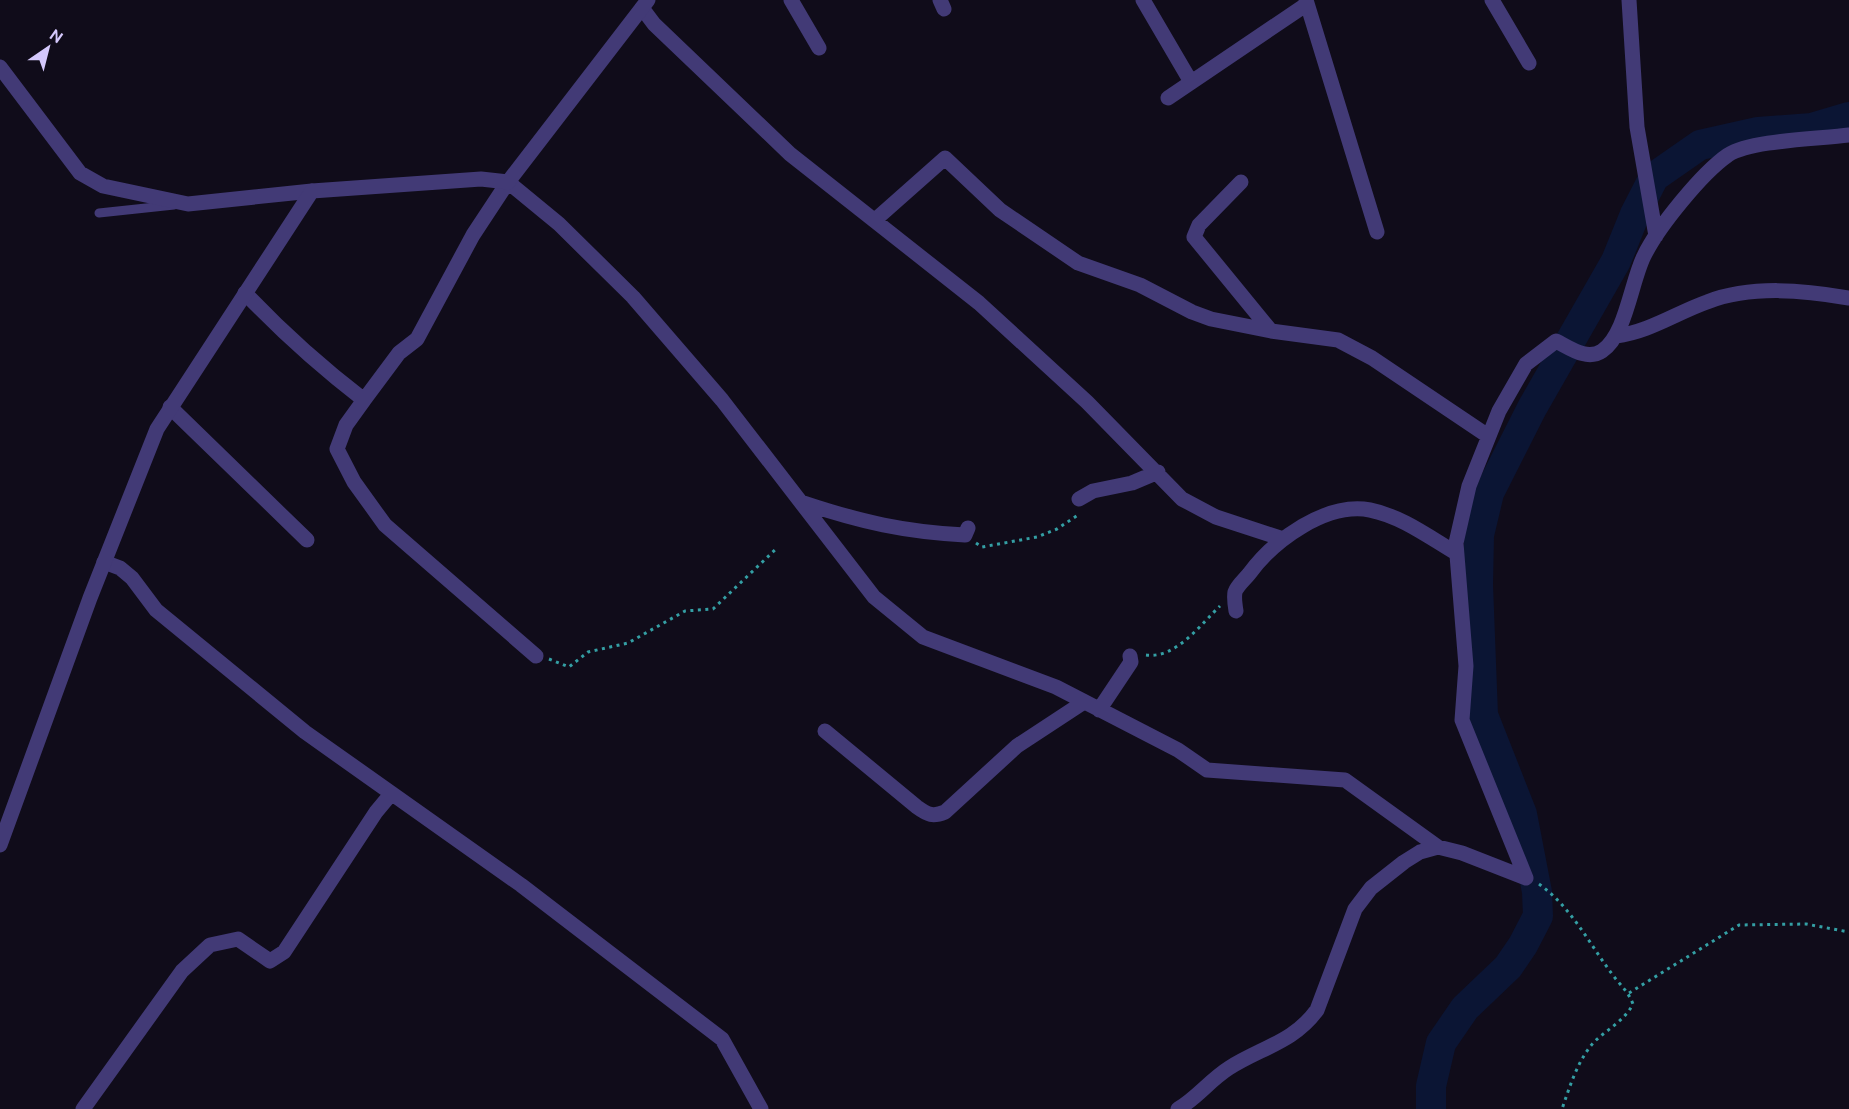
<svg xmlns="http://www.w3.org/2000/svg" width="1849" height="1109" font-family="Ubuntu,sans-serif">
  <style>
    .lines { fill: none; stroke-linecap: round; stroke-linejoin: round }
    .river { stroke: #0b1534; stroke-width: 30 }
    .path { stroke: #349fa4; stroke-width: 3; stroke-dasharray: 3 4.5; stroke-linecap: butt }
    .service { stroke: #423a76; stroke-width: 9 }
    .minor { stroke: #423a76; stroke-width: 15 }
    .tertiary { stroke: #423a76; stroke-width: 15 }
  </style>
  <rect width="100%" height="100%" fill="#100c1a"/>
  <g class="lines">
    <path class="river" d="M 1431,1109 L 1431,1086 L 1441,1043 L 1465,1008 L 1508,967 L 1523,945 L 1538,916 L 1537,892 L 1522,814 L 1483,715 L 1478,585 L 1479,535 L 1489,493 L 1532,408 L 1616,261 L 1635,214 L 1654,177 L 1700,145 L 1758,132 L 1812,128 L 1849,117"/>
    <path class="path" d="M 976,543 L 982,547 L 1037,537 L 1057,529 L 1078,515
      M 1146,655 C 1176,659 1201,624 1220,606
      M 549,659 L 569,667 L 588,652 L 628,643 L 685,611 L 713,609 L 777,548
      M 1539,884 C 1571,907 1589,943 1612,974 C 1620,985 1628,991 1633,1004 C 1625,1020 1608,1029 1595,1041 C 1578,1059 1570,1086 1562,1109
      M 1629,993 L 1739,925 L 1806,924 L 1849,932"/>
    <path class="service" d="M 99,213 L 174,205"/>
    <path class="minor" d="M 791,0 L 819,48
      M 940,0 L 944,9
      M 1143,0 L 1191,82
      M 1306,0 L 1377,232
      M 1492,0 L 1529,63
      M 1629,0 L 1637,127 L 1656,236
      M 642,8 L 654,24 L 790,154 L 979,303 L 1087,402 L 1182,499 L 1216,517 L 1283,539
      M 0,67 L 80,173 L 103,186 L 188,204 L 312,191
      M 1168,98 L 1307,4
      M 1241,182 L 1199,225 L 1194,237 L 1271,331
      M 875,220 L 945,158 L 1000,210 L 1078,263 L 1140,285 L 1192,312 L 1211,319 L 1271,331 L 1338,340 L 1372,358 L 1488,436
      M 245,293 C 282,332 321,367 364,400 L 346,425 L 337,449 L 354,482 L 385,525 L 536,656
      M 1616,336 C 1649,332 1676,313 1707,302 C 1751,285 1804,290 1849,298
      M 364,400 L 399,353 L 417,339 L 473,235 L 508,182 L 559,224 L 633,297 L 722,400 L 874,597 L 923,637 L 1056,687 L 1178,750 L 1207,770 L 1345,780 L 1438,847
      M 170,407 L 307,540
      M 1079,499 L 1093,491 L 1132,483 L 1158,472
      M 804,503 C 861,522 905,532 965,535 L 968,528
      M 104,562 L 120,568 L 132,578 L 156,610 L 305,732 L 521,885 L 722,1039 L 761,1109
      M 1236,611 C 1235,605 1234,597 1235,592 C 1237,586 1245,579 1249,574 C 1274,540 1326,502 1370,510 C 1401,516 1429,537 1456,553
      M 1099,710 L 1131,662 L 1130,656
      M 825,731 L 917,807 C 928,815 933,817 945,812 L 1017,746 L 1084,702
      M 1526,878 L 1462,720 L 1466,666 L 1456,543 L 1469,486 L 1499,411 L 1526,364 L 1556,341 C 1570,348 1587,361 1602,351 C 1626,335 1631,282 1644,256 C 1658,227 1702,173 1728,155 C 1751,140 1819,139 1849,135
      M 83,1109 L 182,971 L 210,945 L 238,939 L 270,961 L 284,952 L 376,812 L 391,794
      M 1178,1109 C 1197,1098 1210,1080 1229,1068 C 1260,1048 1294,1042 1317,1010 L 1355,909 L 1371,888 L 1404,862 L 1420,852 L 1438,847 L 1462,853 L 1526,878"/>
    <path class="tertiary" d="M 0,845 L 90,598 L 157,429 L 312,191 L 481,179 L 508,182 L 648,0"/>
  </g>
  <g transform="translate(48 48) rotate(35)" stroke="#100c1a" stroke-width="4.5" paint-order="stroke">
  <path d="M0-4.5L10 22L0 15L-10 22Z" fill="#d4c8fc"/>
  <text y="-9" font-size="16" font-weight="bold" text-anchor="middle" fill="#d4c8fc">N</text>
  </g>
</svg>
